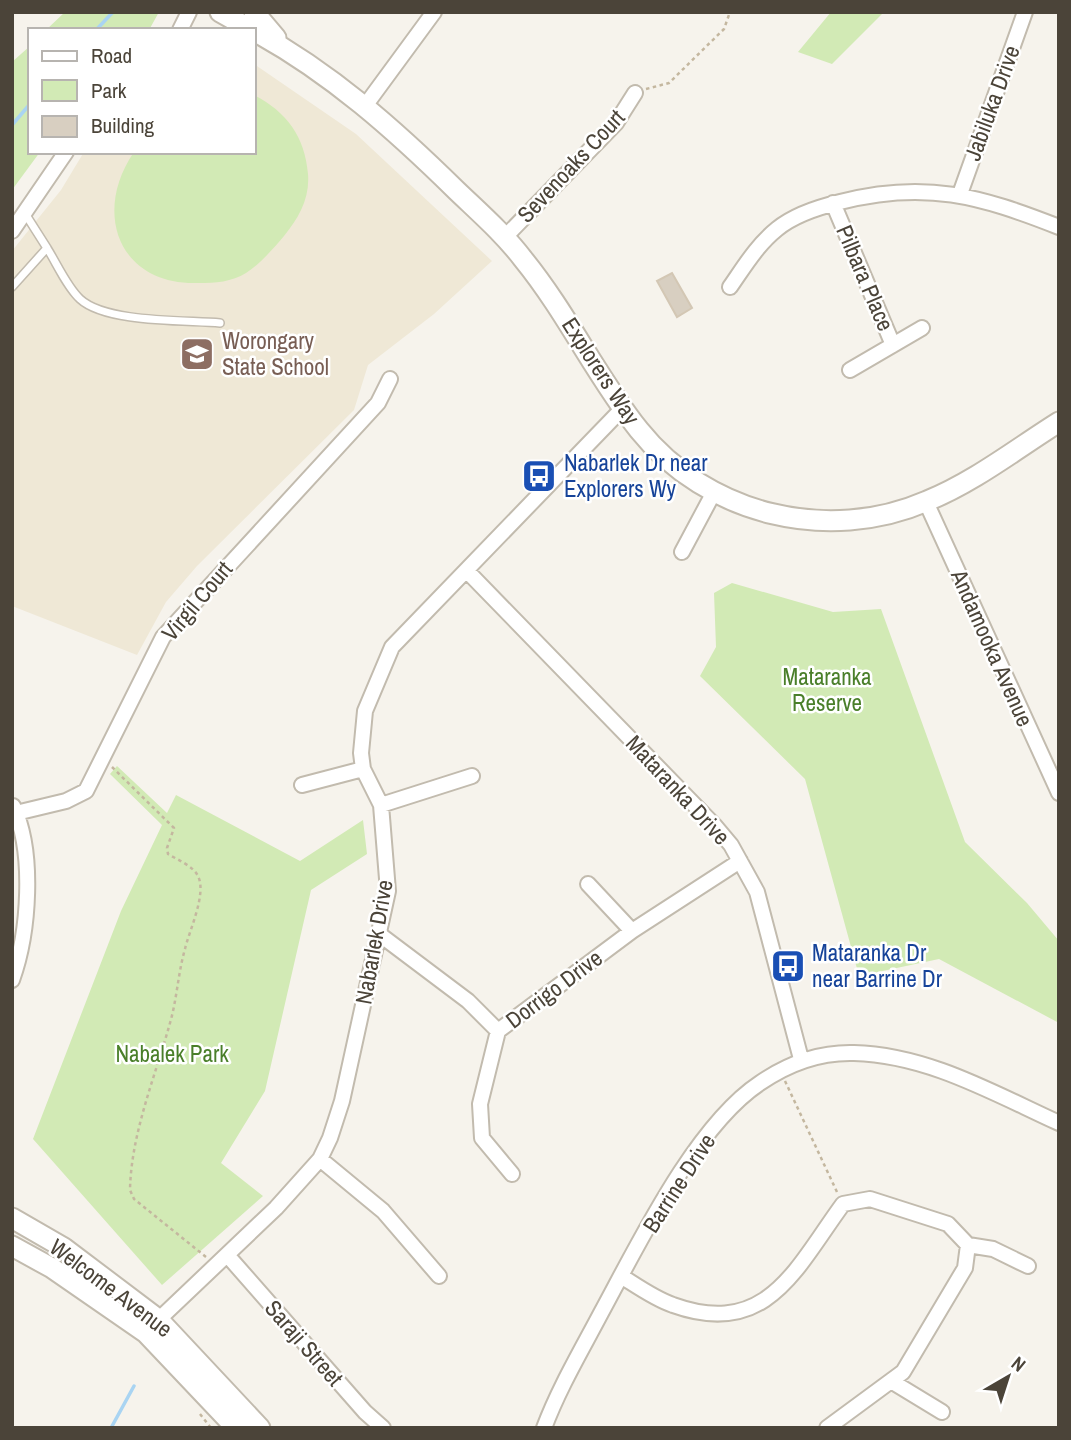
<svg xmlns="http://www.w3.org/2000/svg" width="1071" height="1440" font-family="'Archivo Narrow',sans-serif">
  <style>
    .education { fill: #efe8d6 }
    .green { fill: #d2eab5 }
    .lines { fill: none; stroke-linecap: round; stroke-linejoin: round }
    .stream { stroke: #a9d4f2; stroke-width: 3.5 }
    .building { fill: #d8cfc1; stroke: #d3c7b4; stroke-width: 2 }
    .service-casing { stroke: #c2bbae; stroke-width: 10 }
    .minor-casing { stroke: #c2bbae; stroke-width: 18 }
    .tertiary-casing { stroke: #c2bbae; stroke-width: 23 }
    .path { stroke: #c4b79f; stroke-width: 2.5; stroke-dasharray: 3.5 3.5; stroke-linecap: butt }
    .service { stroke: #fff; stroke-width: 7 }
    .minor { stroke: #fff; stroke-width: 14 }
    .tertiary { stroke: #fff; stroke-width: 19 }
    .labels { text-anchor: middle; stroke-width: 5; stroke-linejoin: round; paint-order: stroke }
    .street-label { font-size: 23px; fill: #4b4439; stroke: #fff }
    .education-label { font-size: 23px; fill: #785e54; stroke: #fff; text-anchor: start }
    .transit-label { font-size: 23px; fill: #164399; stroke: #fff; text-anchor: start }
    .park-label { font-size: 23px; fill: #4a7f2a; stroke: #fff }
  </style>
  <rect width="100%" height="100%" fill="#f6f3ec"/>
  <path class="education" d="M 254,64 L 356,134 L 492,261 L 434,314 L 368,365 L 354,410 L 197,566 L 166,602 L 137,655 L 12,606 L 12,251 L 61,190 L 84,152 L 254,152 Z"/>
  <path class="green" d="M 65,12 L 159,12 L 149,30 L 46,30 Z
    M 831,12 L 884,12 L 832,64 L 798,52 Z
    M 30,46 L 30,152 L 40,152 L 12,190 L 12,62 Z
    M 254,95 C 287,112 305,137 308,174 C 310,198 299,218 284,236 C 274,248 259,265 246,273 C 232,282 215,283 199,283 C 119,286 92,213 134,152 L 254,152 Z
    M 732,583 L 833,612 L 881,609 L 965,842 L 1027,903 L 1059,941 L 1059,1023 L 939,959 L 859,976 L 805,779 L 700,676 L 716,647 L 714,593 Z
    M 117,766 L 167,813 L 176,795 L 300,861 L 363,820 L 367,854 L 311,890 L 265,1091 L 221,1163 L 263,1196 L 162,1285 L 33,1139 L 121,911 L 162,825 L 110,774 Z"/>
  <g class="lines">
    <path class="stream" d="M 96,30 L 113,12
      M 12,125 L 30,104
      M 111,1428 L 134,1386"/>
  </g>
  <path class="building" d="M 672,273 L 692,308 L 677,317 L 657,281 Z"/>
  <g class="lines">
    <g class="service-casing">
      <path id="service" d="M 47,248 C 57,264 67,287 80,299 C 106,323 185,320 220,323
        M 12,287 L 47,248 L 26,215"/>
    </g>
    <g class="minor-casing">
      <path id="minor" d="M 180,30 L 189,12
        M 365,106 L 434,12
        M 960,194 L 1025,12
        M 833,203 L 893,345
        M 12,231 L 66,152
        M 505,237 L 616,123 L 635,93
        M 730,287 C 744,267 757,245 777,229 C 794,215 819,207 840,202 C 925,180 980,196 1059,227
        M 850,370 L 922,328
        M 926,502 L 1059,793
        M 682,552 L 714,492
        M 468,572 L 715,826 L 731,845 L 757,892 L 801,1059
        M 302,785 L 363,769
        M 381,805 L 472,776
        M 16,813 L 66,801 L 86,791 L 163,637 L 378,403 L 390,379
        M 588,884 L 632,931
        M 379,934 L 468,1001 L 498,1031
        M 12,980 C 29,933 35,852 13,806
        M 320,1159 L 383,1211 L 439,1276
        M 512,1174 L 482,1138 L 480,1104 L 498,1031 L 632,931 L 740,861
        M 968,1245 L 993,1249 L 1028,1266
        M 228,1256 L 365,1412 L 383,1428
        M 621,1276 C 637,1286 655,1299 673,1305 C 767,1339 796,1268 843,1204 L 870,1199 L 948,1224 L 968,1245
        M 154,1324 L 276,1208 L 320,1159 L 330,1138 L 342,1101 L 388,891 L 381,805 L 363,769 L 361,753 L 365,711 L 392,647 L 623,408
        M 891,1381 L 942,1412
        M 544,1428 C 559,1388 581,1351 601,1313 C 638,1245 695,1126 760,1083 C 789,1063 819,1052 854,1053 C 928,1055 993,1093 1059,1123
        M 827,1428 L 903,1372 L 965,1268 L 968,1245"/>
    </g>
    <g class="tertiary-casing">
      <path id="tertiary" d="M 220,12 L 252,30
        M 254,12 L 276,38
        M 254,31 C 331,73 395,130 457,191 C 480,213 504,234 523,259 C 567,313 596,376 639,430 C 707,515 828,544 927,501 C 974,482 1016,449 1059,422
        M 12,1218 L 64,1248 L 158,1319 L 260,1428
        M 12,1246 L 52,1268 L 146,1333 L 236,1428"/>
    </g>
    <path class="path" d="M 646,89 L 669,83 L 724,29 L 730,12
      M 112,767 L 174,828 L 167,848 L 168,854 C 178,860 193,866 198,876 C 207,894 189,931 185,949 C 178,973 177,999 170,1023 C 155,1077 131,1134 130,1190 L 134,1199 L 206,1257
      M 785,1081 L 837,1192
      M 200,1414 L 211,1428"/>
    <use href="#service" class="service"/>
    <use href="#minor" class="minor"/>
    <use href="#tertiary" class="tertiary"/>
  </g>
  <defs>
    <g id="school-square" transform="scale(1.75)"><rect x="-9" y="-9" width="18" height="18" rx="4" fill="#8d6e63" stroke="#fff"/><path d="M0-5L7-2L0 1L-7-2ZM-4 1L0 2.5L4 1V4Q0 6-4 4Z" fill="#fff"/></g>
    <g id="bus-square" transform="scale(1.75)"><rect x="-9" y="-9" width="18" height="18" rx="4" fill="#1a4fb4" stroke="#fff"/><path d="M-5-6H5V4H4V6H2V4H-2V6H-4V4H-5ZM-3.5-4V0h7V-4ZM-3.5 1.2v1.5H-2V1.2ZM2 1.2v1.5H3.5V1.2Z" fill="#fff"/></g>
  </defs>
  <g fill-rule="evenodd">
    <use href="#school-square" x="197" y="354"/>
    <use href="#bus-square" x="539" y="476"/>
    <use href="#bus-square" x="788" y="966"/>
  </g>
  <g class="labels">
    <g class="street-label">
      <text transform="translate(992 103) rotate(-70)" y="8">Jabiluka Drive</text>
      <text transform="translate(571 166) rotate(-47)" y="8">Sevenoaks Court</text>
      <text transform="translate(865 278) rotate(67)" y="8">Pilbara Place</text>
      <text transform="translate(601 371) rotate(57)" y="8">Explorers Way</text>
      <text transform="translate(197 601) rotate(-50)" y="8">Virgil Court</text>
      <text transform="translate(992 648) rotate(66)" y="8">Andamooka Avenue</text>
      <text transform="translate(678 790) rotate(47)" y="8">Mataranka Drive</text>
      <text transform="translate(374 942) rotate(-80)" y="8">Nabarlek Drive</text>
      <text transform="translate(554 989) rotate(-37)" y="8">Dorrigo Drive</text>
      <text transform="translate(679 1183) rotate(-57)" y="8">Barrine Drive</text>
      <text transform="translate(111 1288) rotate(37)" y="8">Welcome Avenue</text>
      <text transform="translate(304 1343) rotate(49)" y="8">Saraji Street</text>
    </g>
    <g class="education-label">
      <text x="222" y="349">Worongary<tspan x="222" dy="26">State School</tspan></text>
    </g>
    <g class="transit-label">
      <text x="564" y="471">Nabarlek Dr near<tspan x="564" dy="26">Explorers Wy</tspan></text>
      <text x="812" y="961">Mataranka Dr<tspan x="812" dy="26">near Barrine Dr</tspan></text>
    </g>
    <g class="park-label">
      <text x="827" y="685">Mataranka<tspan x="827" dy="26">Reserve</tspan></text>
      <text x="172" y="1062">Nabalek Park</text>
    </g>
  </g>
  <rect width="1071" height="1440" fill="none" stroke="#4b4439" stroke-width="28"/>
  <rect x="28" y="28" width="228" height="126" fill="#ffffff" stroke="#b7b4b0" stroke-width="2"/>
  <rect x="42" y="51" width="35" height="10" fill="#ffffff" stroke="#b7b4b0" stroke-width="2"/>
  <text x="91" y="63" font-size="21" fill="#4b4439">Road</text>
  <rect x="42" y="80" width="35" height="21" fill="#d2eab5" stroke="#b7b4b0" stroke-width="2"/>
  <text x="91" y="98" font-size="21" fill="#4b4439">Park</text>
  <rect x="42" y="116" width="35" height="21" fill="#d8cfc1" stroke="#b7b4b0" stroke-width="2"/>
  <text x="91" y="133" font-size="21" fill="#4b4439">Building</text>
  <g transform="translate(1008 1377) rotate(39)" stroke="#ffffff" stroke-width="5" paint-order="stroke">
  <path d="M0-5L12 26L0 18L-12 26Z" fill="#4b4439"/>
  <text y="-10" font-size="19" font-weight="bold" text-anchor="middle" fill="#4b4439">N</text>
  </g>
</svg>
